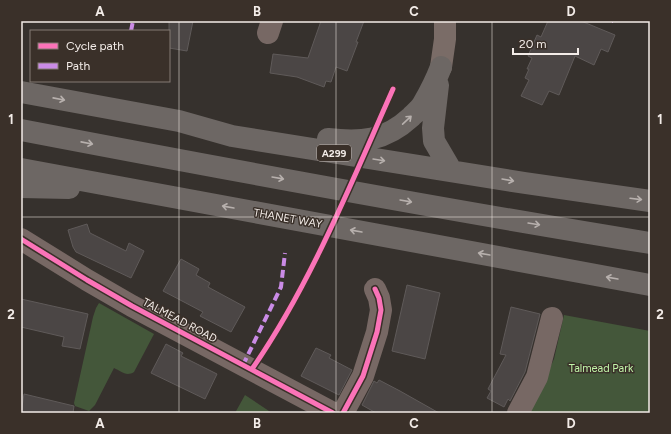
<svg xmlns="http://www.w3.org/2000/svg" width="671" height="434" font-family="Figtree,sans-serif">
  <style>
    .green { fill: #44573a }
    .building { fill: #4b4645; stroke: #5f5a59 }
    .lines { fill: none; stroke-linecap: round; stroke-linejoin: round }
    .street { stroke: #776864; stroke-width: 22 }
    .secondary { stroke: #7a6c67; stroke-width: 22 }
    .highway { stroke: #6d6764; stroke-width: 22 }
    .quiet { stroke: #ca8be6; stroke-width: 4; stroke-dasharray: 8 4; stroke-linecap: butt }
    .cycleway-casing { stroke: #3a3029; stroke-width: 8 }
    .cycleway { stroke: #fb73b8; stroke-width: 5 }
    .oneway { stroke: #b7b0ad }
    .grid { fill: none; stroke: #f3ece8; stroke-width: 1; stroke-opacity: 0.55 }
    .labels { text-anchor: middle; stroke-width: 3; stroke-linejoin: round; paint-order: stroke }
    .shield { fill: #3a3029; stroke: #bcb4af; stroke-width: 1 }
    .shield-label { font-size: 10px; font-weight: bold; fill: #f3ece8 }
    .street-label { font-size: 11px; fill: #f3ece8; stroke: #3a3029 }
    .park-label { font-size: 11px; fill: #c1f6a9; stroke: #3a3029 }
    .neatline { fill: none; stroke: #f3ece8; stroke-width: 1.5 }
    .grid-label { font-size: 13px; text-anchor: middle; font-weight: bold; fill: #f3ece8 }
  </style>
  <rect width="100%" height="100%" fill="#36312d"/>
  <path class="green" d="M 99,303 L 154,334 L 134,372 C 126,377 121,371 114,368 L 95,405 L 89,411 L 75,406 L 74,403 L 93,317 L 96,308 Z
    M 564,315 L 650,331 L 650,413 L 529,413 L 554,359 Z
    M 245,395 L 272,413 L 235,413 Z"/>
  <path class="building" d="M 169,21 L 193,21 L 187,51 L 169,48 Z
    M 321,21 L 364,21 L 356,42 L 358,42 L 347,71 L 336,67 L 331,82 L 326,81 L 324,87 L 297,77 L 270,73 L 273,54 L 308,58 Z
    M 548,21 L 581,21 L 615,35 L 608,52 L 601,49 L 594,65 L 575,56 L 559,95 L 549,91 L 542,105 L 521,96 L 529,80 L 525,78 L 529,69 L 527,69 L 532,58 L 528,56 L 537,35 L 541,37 Z
    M 87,224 L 90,233 L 126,251 L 129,243 L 144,251 L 131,278 L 76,252 L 73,247 L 68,230 Z
    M 181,259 L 199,269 L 196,275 L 210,283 L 208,287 L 245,307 L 231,332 L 200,316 L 203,312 L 163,291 Z
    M 407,285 L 440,293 L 425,359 L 392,351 Z
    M 21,299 L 88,314 L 80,349 L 62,346 L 64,337 L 21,327 Z
    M 511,307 L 540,314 L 525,372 L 510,401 L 508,399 L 504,407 L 487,398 L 491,391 L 488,389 L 506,355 L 500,354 Z
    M 166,344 L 183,353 L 181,356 L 217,374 L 205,399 L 151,373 Z
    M 316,348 L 331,355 L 329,358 L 352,370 L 339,395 L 301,376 Z
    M 379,380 L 400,391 L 439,413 L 376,413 L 362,405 L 374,381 L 377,383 Z
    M 24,394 L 74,406 L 73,413 L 21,413 Z"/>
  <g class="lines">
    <path class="street" d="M 268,33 L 272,21
      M 21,239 L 87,280 L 132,306 L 333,413
      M 343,413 L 363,376 L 377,332 L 381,310 L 379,298 L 375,289
      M 518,413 L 537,377 L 552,318"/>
    <path class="secondary" d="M 441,67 L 445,39 L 445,21"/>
    <path class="highway" d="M 438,85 L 433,128 L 434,141 L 451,170
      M 21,92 L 179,121 L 232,136 L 525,183 L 650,201
      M 21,130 C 230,170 440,209 650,243
      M 328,139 C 361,143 385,141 411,117 C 415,113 420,109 423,104 C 430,92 436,80 441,67
      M 21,169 L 650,285
      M 21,187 L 69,188"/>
    <path class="quiet" d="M 612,21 L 613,21
      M 131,31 L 133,21
      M 243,365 L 281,287 L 285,253"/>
    <g class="cycleway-casing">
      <path id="cycleway" d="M 21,239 L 87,280 L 132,306 L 333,413
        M 252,369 C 311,284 351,183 393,89
        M 343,413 L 363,376 L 377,332 L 381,310 L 379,298 L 375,289"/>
    </g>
    <use href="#cycleway" class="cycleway"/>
  </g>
  <defs><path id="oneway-shaft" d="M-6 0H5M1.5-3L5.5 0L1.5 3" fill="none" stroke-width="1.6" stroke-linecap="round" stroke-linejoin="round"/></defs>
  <g class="oneway">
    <use href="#oneway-shaft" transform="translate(59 99) rotate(11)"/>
    <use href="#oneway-shaft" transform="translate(407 120) rotate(-43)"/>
    <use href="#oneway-shaft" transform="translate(87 143) rotate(11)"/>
    <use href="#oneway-shaft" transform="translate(379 160) rotate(9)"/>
    <use href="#oneway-shaft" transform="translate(278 178) rotate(10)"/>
    <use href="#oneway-shaft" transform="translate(508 180) rotate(10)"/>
    <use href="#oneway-shaft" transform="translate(636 199) rotate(7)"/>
    <use href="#oneway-shaft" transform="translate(406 201) rotate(10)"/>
    <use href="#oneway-shaft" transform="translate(228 207) rotate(-170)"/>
    <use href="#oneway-shaft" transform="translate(534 224) rotate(9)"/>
    <use href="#oneway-shaft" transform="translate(356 231) rotate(-170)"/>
    <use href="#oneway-shaft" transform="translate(484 254) rotate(-170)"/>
    <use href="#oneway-shaft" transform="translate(612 278) rotate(-170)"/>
  </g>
  <path class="grid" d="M 179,21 L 179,413M 336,21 L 336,413M 492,21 L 492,413M 21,217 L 650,217"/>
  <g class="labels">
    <rect class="shield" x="317" y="145" width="34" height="16" rx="3"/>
    <g class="shield-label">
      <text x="334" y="157">A299</text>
    </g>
    <g class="street-label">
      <text transform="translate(288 218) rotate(10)" y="4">THANET WAY</text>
      <text transform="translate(180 320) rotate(28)" y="4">TALMEAD ROAD</text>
    </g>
    <g class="park-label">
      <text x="601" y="372">Talmead Park</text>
    </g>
  </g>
  <rect width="671" height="434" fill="none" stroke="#3a3029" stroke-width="44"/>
  <rect x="30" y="30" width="140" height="52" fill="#3a3029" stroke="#847b75"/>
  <rect x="38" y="43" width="20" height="6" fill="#fb73b8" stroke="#847b75"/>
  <text x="66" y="50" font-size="12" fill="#f3ece8">Cycle path</text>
  <rect x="38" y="63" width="20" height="6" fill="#ca8be6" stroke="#847b75"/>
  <text x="66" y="70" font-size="12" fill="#f3ece8">Path</text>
  <path d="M513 48v6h65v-6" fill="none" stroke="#f3ece8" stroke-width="2"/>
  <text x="519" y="48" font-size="12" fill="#f3ece8" stroke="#3a3029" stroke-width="3" paint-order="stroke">20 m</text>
  <rect x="22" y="22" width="627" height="390" class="neatline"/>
  <g class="grid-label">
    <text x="100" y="16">A</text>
    <text x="257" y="16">B</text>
    <text x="414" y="16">C</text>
    <text x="571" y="16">D</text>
    <text x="11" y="124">1</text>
    <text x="660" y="124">1</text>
    <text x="11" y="319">2</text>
    <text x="660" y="319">2</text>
    <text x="100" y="428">A</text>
    <text x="257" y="428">B</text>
    <text x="414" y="428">C</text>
    <text x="571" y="428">D</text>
  </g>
</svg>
